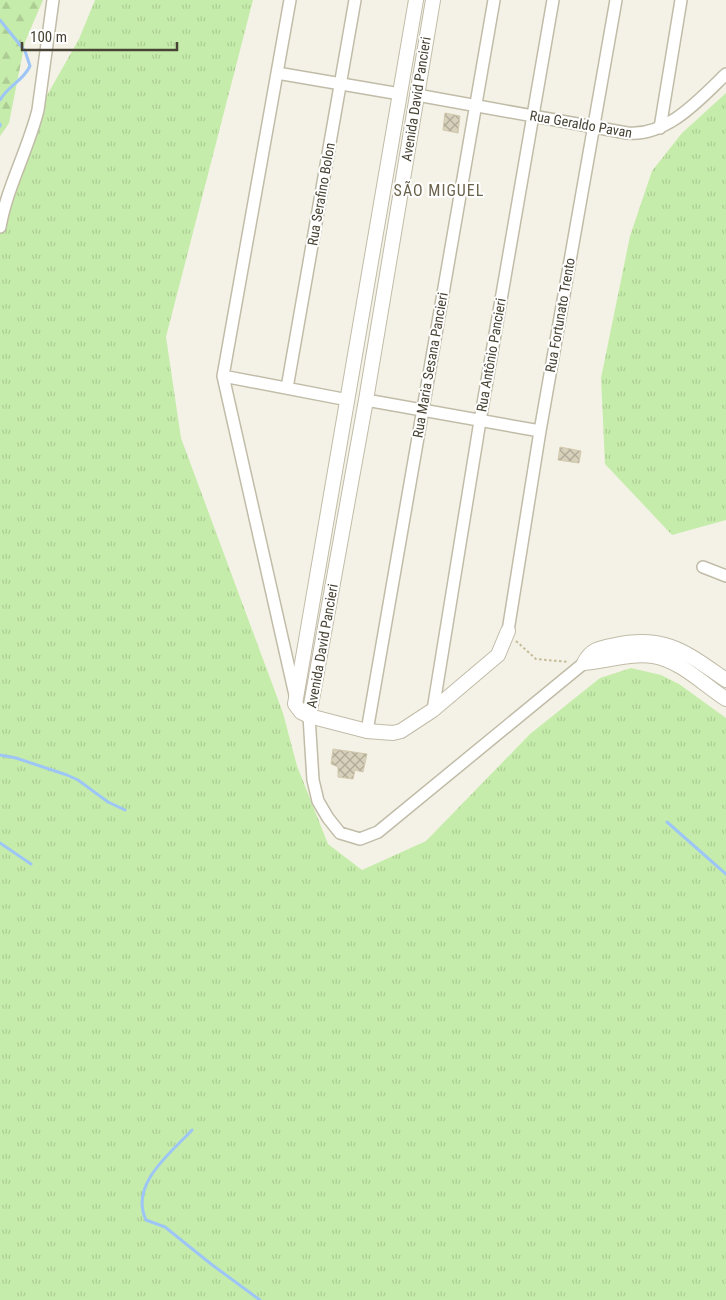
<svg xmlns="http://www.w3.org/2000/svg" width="726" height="1300" font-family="'Roboto Condensed',sans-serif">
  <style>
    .grass { fill: url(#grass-tufts) }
    .forest { fill: url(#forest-firs) }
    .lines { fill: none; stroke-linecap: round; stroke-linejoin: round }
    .stream { stroke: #9dc5f6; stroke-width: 3 }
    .building { fill: url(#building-cross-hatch); stroke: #d2c9ad }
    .minor-casing { stroke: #c1bca8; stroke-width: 14 }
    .tertiary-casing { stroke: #c1bca8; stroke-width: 16 }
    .path { stroke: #c4ba97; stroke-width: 2; stroke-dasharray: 2.5 2.5; stroke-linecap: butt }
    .minor { stroke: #fff; stroke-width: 11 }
    .tertiary { stroke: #fff; stroke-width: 14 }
    .labels { text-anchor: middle; stroke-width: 4; stroke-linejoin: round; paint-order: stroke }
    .street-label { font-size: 14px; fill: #484334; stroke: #fff }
    .quarter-label { font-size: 16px; letter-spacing: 1px; fill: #6b634b; stroke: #fff }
  </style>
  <defs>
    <pattern id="grass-tufts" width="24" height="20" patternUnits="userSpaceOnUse" patternTransform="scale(1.25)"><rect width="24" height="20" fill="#c6ecab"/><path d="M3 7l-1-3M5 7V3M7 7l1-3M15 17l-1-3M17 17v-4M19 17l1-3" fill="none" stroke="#accc94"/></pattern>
    <pattern id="forest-firs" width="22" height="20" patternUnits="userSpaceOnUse" patternTransform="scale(1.25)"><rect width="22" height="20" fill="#c6ecab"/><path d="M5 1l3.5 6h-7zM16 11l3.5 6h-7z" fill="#accc94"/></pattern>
    <pattern id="building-cross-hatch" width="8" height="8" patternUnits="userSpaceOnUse" patternTransform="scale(1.25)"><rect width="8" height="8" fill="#d7d0ba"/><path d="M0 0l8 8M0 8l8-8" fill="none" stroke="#b0aa98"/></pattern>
  </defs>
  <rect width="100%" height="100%" fill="#f4f2e6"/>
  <path class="grass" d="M 95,0 L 253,0 L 166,337 L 181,438 L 283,713 L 297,766 L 328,844 L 362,870 L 426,841 L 530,734 L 600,678 L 631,668 L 661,675 L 679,684 L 726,718 L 726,1300 L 0,1300 L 0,233 L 46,97 L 79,39 Z
    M 726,93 L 726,520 L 672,535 L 605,464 L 601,378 L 630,236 L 652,171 L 682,133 Z"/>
  <path class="forest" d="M 0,0 L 43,0 L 25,42 L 9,123 L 0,136 Z"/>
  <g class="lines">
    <path class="stream" d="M 0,20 L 25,51 L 30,66 C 23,81 8,86 0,100
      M 0,124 L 0,126
      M 0,755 L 16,758 L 67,775 L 78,780 L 108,802 L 125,810
      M 667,822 L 726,874
      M 0,843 L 31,864
      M 192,1130 C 171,1153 129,1184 146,1220 L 165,1227 L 211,1264 L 260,1300"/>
  </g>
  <path class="building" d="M 445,113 L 460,116 L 458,133 L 443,130 Z
    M 560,447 L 581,451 L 579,463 L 558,460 Z
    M 333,749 L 367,754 L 363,772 L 355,770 L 353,779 L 338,777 L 338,767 L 331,764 Z"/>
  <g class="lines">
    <g class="minor-casing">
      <path id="minor" d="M 290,0 L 223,376 L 295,695
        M 277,73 L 400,94
        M 417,95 L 627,133 C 667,137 700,99 726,74
        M 660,128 L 681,0
        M 0,227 C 7,187 28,150 38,110 L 53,0
        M 223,376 L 348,400
        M 287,388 L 355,0
        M 366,400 L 540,431
        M 703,567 L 726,576
        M 508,631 L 540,431 L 616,0
        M 433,710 L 480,421 L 553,0
        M 309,716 L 313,780 L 318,801 L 328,818 L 340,833 L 360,839 L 378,832 L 584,663
        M 367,731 L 494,0"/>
    </g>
    <g class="tertiary-casing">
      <path id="tertiary" d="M 416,0 L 295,704 L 301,712 L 309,716 L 366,400 L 433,0
        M 584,663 C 591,649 600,648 615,645 C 665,634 687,653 726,680
        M 584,663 C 606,661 630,653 653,656 C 680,660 704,685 726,699
        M 309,716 L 367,731 L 393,733 L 401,731 L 433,710 L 498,655 L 508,631"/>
    </g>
    <path class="path" d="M 516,641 L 536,659 L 569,662"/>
    <use href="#minor" class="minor"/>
    <use href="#tertiary" class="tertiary"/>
  </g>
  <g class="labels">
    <g class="street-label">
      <text transform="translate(416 99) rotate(-81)" y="5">Avenida David Pancieri</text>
      <text transform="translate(581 124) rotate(10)" y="5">Rua Geraldo Pavan</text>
      <text transform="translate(321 194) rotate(-80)" y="5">Rua Serafino Bolon</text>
      <text transform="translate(560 315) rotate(-80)" y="5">Rua Fortunato Trento</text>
      <text transform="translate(491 355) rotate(-80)" y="5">Rua Antônio Pancieri</text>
      <text transform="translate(430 365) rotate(-80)" y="5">Rua Maria Sesana Pancieri</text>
      <text transform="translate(322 646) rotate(-80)" y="5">Avenida David Pancieri</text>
    </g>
    <g class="quarter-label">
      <text x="439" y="196">SÃO MIGUEL</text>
    </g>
  </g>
  <path d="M22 42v8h155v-8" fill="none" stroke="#484334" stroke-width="2.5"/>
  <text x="30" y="42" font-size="15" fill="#484334" stroke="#ffffff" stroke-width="4" paint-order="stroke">100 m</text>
</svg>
